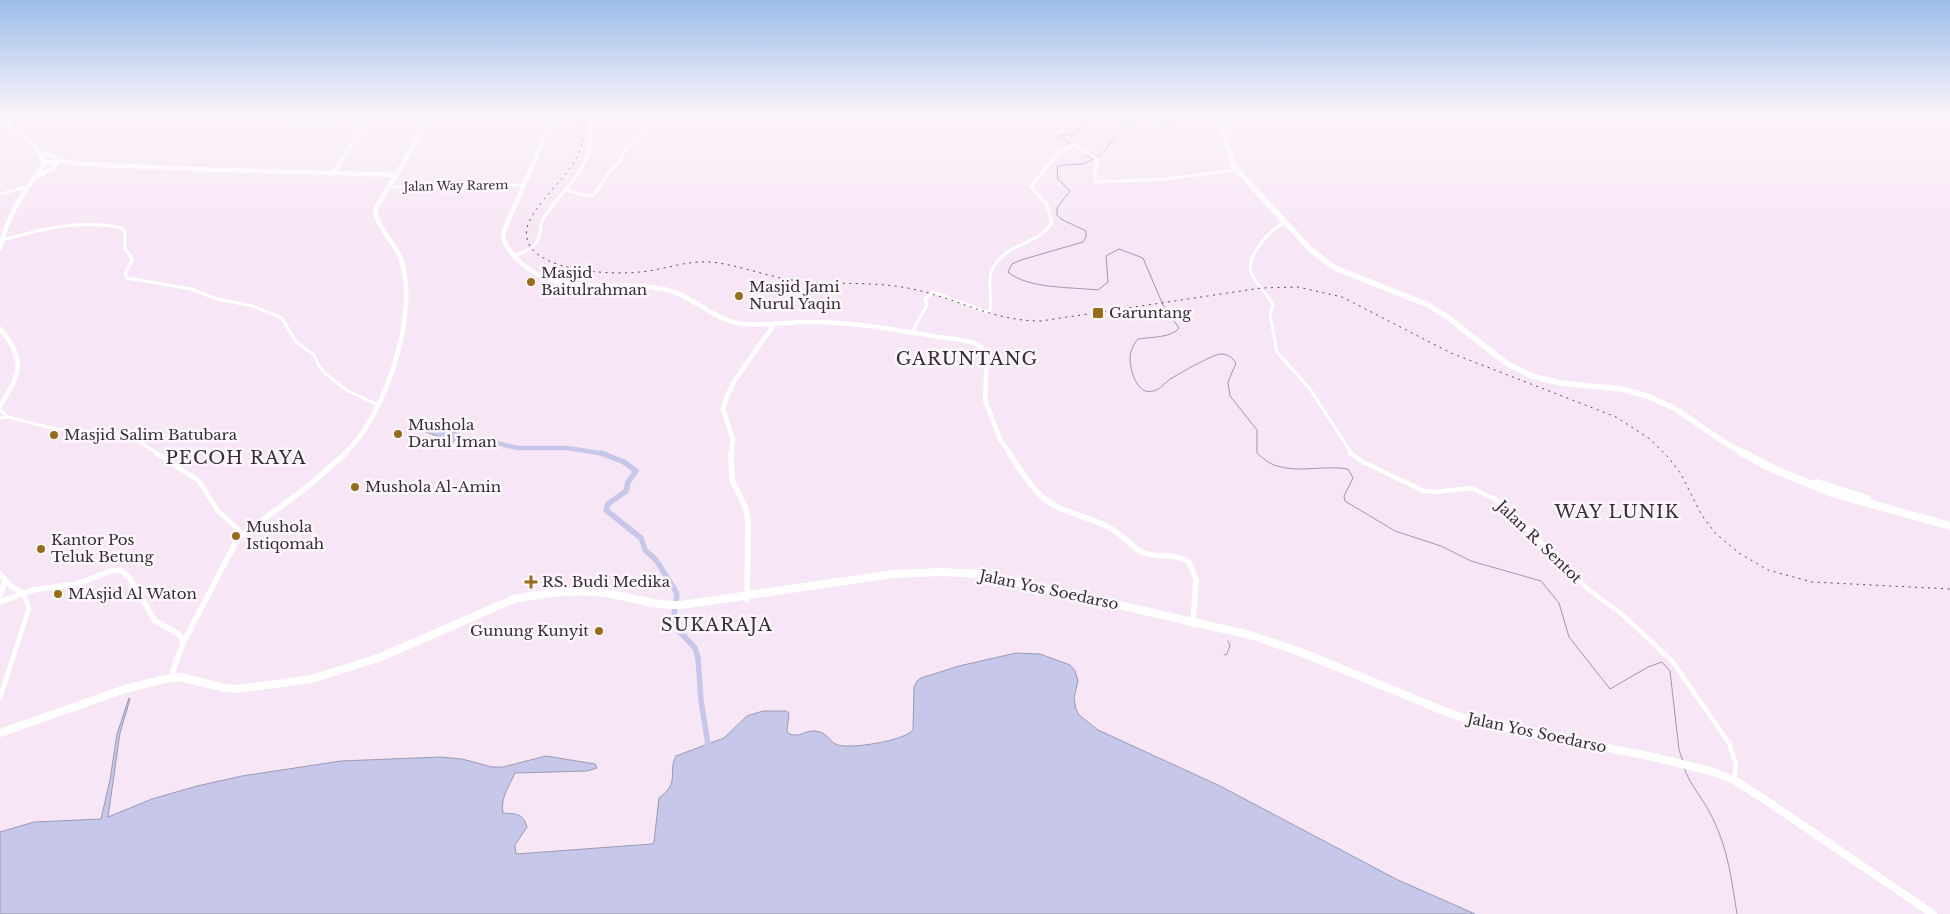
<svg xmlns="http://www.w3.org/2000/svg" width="1950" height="914" font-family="'Libre Baskerville',serif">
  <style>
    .water { fill: #c7c7ea; stroke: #9b99b3 }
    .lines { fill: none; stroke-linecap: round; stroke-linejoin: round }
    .stream { stroke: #9b99b3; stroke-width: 1 }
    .river-far1 { stroke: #c7c7ea; stroke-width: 4.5 }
    .river { stroke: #c7c7ea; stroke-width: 5.5 }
    .minor-far1 { stroke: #fff; stroke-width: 3 }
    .minor { stroke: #fff; stroke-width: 4.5 }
    .major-far1 { stroke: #fff; stroke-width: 4.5 }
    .major { stroke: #fff; stroke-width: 5.5 }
    .highway-far1 { stroke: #fff; stroke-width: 5.5 }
    .highway { stroke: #fff; stroke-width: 8 }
    .rail { stroke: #544b53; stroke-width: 1; stroke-dasharray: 2 4.5; stroke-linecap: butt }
    .poi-dot { fill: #966e19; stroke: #fef7fd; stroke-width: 2 }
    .labels { text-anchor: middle; stroke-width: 5; stroke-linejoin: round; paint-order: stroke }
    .far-street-label { font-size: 12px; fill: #352e34; stroke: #fef7fd }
    .poi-label { font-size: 15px; fill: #352e34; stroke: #fef7fd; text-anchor: start }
    .street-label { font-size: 15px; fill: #352e34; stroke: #fef7fd }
    .quarter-label { font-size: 18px; letter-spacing: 1px; fill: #352e34; stroke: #fef7fd }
  </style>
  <rect width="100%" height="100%" fill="#f7e6f5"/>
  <path class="water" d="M 433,424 L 460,434 L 453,442 L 426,432 Z
    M 1016,653 L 1040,654 L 1070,665 L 1075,671 L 1078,681 L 1074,698 L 1076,709 L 1079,715 L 1098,730 L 1220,786 L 1396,879 L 1475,914 L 0,914 L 0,832 L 34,822 L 101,819 L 110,780 L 117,734 L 129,698 L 130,699 L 120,733 L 108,817 L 152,799 L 197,786 L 242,776 L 341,761 L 440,757 L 462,759 L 492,767 L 503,767 L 546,756 L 595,764 L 597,768 L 587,771 L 515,773 C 509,786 500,799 503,813 C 516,814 523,813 527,827 L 515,845 L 516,854 L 652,844 L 654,842 L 659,798 C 681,782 667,773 676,756 L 724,738 L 747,716 L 763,711 L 786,711 L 789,713 L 787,731 L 789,734 C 800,738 805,730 815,731 C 828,732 829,742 838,745 C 851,749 904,741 913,730 L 914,687 L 917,681 L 921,678 L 959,666 Z"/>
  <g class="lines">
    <path class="stream" d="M 1070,144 L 1059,136 L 1074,134 L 1085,127 L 1088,117 L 1086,113
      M 1086,155 L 1093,159
      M 1097,157 C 1107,151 1110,142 1118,133 C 1127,123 1142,116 1156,115 L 1163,125 L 1167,125 L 1170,122 L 1168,113
      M 1093,159 C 1081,169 1070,161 1057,167 L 1058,179 L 1070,191 L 1057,208 L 1057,215 L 1061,219 L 1086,231 L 1086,237 L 1083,242 L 1021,260 L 1012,264 L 1008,272 C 1028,289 1072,287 1098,290 L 1108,282 L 1106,256 L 1119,249 L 1143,258 L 1163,305 L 1179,328 C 1172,338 1150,337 1138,339 C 1133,345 1130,351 1130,360 C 1131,373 1138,398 1156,390 C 1162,388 1166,381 1172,378 C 1180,373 1212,355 1220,354 C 1228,354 1232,357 1236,363 L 1228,382 L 1230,396 L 1257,430 L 1257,453 C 1263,458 1269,464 1277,466 C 1300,473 1325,465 1348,469 L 1353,478 L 1344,496 L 1345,501 L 1395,531 L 1441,546 L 1471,561 L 1541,581 L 1559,603 L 1569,637 L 1610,689 L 1648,667 L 1662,662 L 1670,671 L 1679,750 L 1683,761
      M 1224,655 L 1227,654 L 1230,645 L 1228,641
      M 1684,768 C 1691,787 1705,801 1713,819 C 1728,849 1732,882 1737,914"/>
    <path class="river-far1" d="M 488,441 L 518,448 L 567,448 L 606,454"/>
    <path class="river" d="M 601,453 L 624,462 L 636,471 L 628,482 L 626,491 L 608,504 L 606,510 L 641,538 L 645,550 L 656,560 L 675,590 L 677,595 L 673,621 L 679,631 L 695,648 L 698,658 L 701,701 L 708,744"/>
    <path class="minor-far1" d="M 144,113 L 311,122 L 334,121
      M 389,187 L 523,185
      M 566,190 L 587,196 L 594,195 L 608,173 L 618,163 L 629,144 L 639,136 L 659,113
      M 0,194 L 27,187
      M 1286,222 C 1272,228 1246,255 1251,272 C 1255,284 1267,293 1273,305 L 1270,315 L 1277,352 L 1310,389 L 1352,454
      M 2,240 C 42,229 80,219 122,228 L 125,232 L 125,249 L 130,255 L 132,261 L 125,274 L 127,278 L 191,289 L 217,299 L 253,306 L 282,318 L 296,342 L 314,355 L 319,366 L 327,375 L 348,391 L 378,405
      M 514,256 C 528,250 538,248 540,232 C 540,226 541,222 544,217 C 569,180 602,163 587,113
      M 912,332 L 927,305 L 925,299 L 933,292 L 989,313 C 994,299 986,283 992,270 C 1005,241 1038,247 1052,222 L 1047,205 L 1031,187 C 1045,171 1052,153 1073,145 L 1097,159 L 1095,181 L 1098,182 L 1165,179 L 1237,170
      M 0,410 L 7,416
      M 0,418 L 8,417 L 55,429 L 118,435 L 138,441 L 158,454"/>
    <path class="minor" d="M 156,453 L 199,481 L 218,511 L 238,529 L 241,535
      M 1350,453 L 1363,462 L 1424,491 L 1435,492 L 1471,488 L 1495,499 L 1510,511 L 1589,590 L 1622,614 L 1672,661 L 1729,743 L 1736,764 L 1734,780
      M 0,698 L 29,608 L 23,593"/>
    <path class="major-far1" d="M 336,113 L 334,121 L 368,120 L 381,113
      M 549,113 L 551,122 L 503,233 C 503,244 510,251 517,259 C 560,303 618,276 671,291 C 697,299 715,321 743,324 C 766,326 788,322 811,322 C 854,322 896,330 939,337 C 951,339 964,339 976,344 C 981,346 984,350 987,354 L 985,400 L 1000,439 L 1010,454
      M 44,163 L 59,160 L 81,164 L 192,169 L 397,175
      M 333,173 L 368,120
      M 38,176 L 53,168 L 59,160 L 51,155 L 41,154
      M 0,248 C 7,215 25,191 44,163 C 36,140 26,136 5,127 L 11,113
      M 0,329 C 27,360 20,374 0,406
      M 344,454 C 385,418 421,309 400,257 C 393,240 377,228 375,210 L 433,113
      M 731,454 L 733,440 L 723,409 L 727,396 L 735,380 L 775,323"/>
    <path class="major" d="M 731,453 L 732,480 L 746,509 L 748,522 L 747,600
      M 1009,453 C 1025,476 1037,500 1064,510 C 1079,516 1096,520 1110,528 C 1123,534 1131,548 1144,553 C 1159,558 1175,553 1189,562 L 1196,579 L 1193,625
      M 0,574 L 12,587 L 23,593
      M 0,595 L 5,580
      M 0,602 L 33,590 L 77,584 L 111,571 L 120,570 L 129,577 L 155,621 L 179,634 L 183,642
      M 173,678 L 173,671 L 183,643 L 238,538 L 306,488 L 346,453"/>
    <path class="highway-far1" d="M 1218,113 L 1234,167 L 1311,250 L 1335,268 L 1428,305 L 1446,316 L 1506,363 L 1532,376 L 1560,383 L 1622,389 L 1647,396 L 1674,408 L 1727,444 L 1746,454"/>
    <path class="highway" d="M 1743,453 L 1773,469 L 1832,493 L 1950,526
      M 1817,483 L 1867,499
      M 0,733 L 125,689 L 165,679 L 180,677 L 225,688 L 238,689 L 312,679 L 381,657 L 514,599 C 544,593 575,589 605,593 C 631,597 655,606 681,605 L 893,574 L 941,572 L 983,574 L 1250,635 L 1298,651 L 1449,713 L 1477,722 L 1653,757 L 1711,771 L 1734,780 L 1761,797 L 1933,914"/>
    <path class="rail" d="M 576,113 C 579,123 583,132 582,142 C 578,177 516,211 528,242 C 540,272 612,275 640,272 C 664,270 687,260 711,262 C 739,265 765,276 792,280 C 834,286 876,280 917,290 C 961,300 993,321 1041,321 L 1261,288 L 1298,287 L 1342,297 L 1451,353 L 1616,417 L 1650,439 L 1668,457 L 1681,474 L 1701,514 L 1715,533 L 1739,553 L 1768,570 L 1812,582 L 1950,589"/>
  </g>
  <linearGradient id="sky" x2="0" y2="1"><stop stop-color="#9bbce9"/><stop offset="0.47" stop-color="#fbf4fa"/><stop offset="1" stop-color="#fbf4fa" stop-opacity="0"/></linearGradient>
  <rect width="1950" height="241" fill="url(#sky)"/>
  <g class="poi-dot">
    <circle cx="531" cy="282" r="5"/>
    <circle cx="739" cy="296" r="5"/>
    <rect x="1092" y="307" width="12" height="12" rx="2.5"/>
    <circle cx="398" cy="434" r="5"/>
    <circle cx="54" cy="435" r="5"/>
    <circle cx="355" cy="487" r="5"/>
    <circle cx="236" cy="536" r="5"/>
    <circle cx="41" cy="549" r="5"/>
    <path d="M528.5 574.5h5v5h5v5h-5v5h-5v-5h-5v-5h5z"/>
    <circle cx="58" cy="594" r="5"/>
    <circle cx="599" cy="631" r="5"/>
  </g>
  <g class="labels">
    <g class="far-street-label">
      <text transform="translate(456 186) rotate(-1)" y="4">Jalan Way Rarem</text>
    </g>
    <g class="poi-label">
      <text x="541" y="278">Masjid<tspan x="541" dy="17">Baitulrahman</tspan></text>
      <text x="749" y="292">Masjid Jami<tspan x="749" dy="17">Nurul Yaqin</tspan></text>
      <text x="1109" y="318">Garuntang</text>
      <text x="408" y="430">Mushola<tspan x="408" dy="17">Darul Iman</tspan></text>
      <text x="64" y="440">Masjid Salim Batubara</text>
      <text x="365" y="492">Mushola Al-Amin</text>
      <text x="246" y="532">Mushola<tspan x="246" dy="17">Istiqomah</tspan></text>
      <text x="51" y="545">Kantor Pos<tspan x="51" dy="17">Teluk Betung</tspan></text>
      <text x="542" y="587">RS. Budi Medika</text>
      <text x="68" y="599">MAsjid Al Waton</text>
      <text x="589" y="636" text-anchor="end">Gunung Kunyit</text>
    </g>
    <g class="street-label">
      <text transform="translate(1539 542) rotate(44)" y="5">Jalan R. Sentot</text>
      <text transform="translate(1049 590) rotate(12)" y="5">Jalan Yos Soedarso</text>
      <text transform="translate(1537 733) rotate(12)" y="5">Jalan Yos Soedarso</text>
    </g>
    <g class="quarter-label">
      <text x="967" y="365">GARUNTANG</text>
      <text x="236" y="464">PECOH RAYA</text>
      <text x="1617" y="518">WAY LUNIK</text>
      <text x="717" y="631">SUKARAJA</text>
    </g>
  </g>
</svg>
